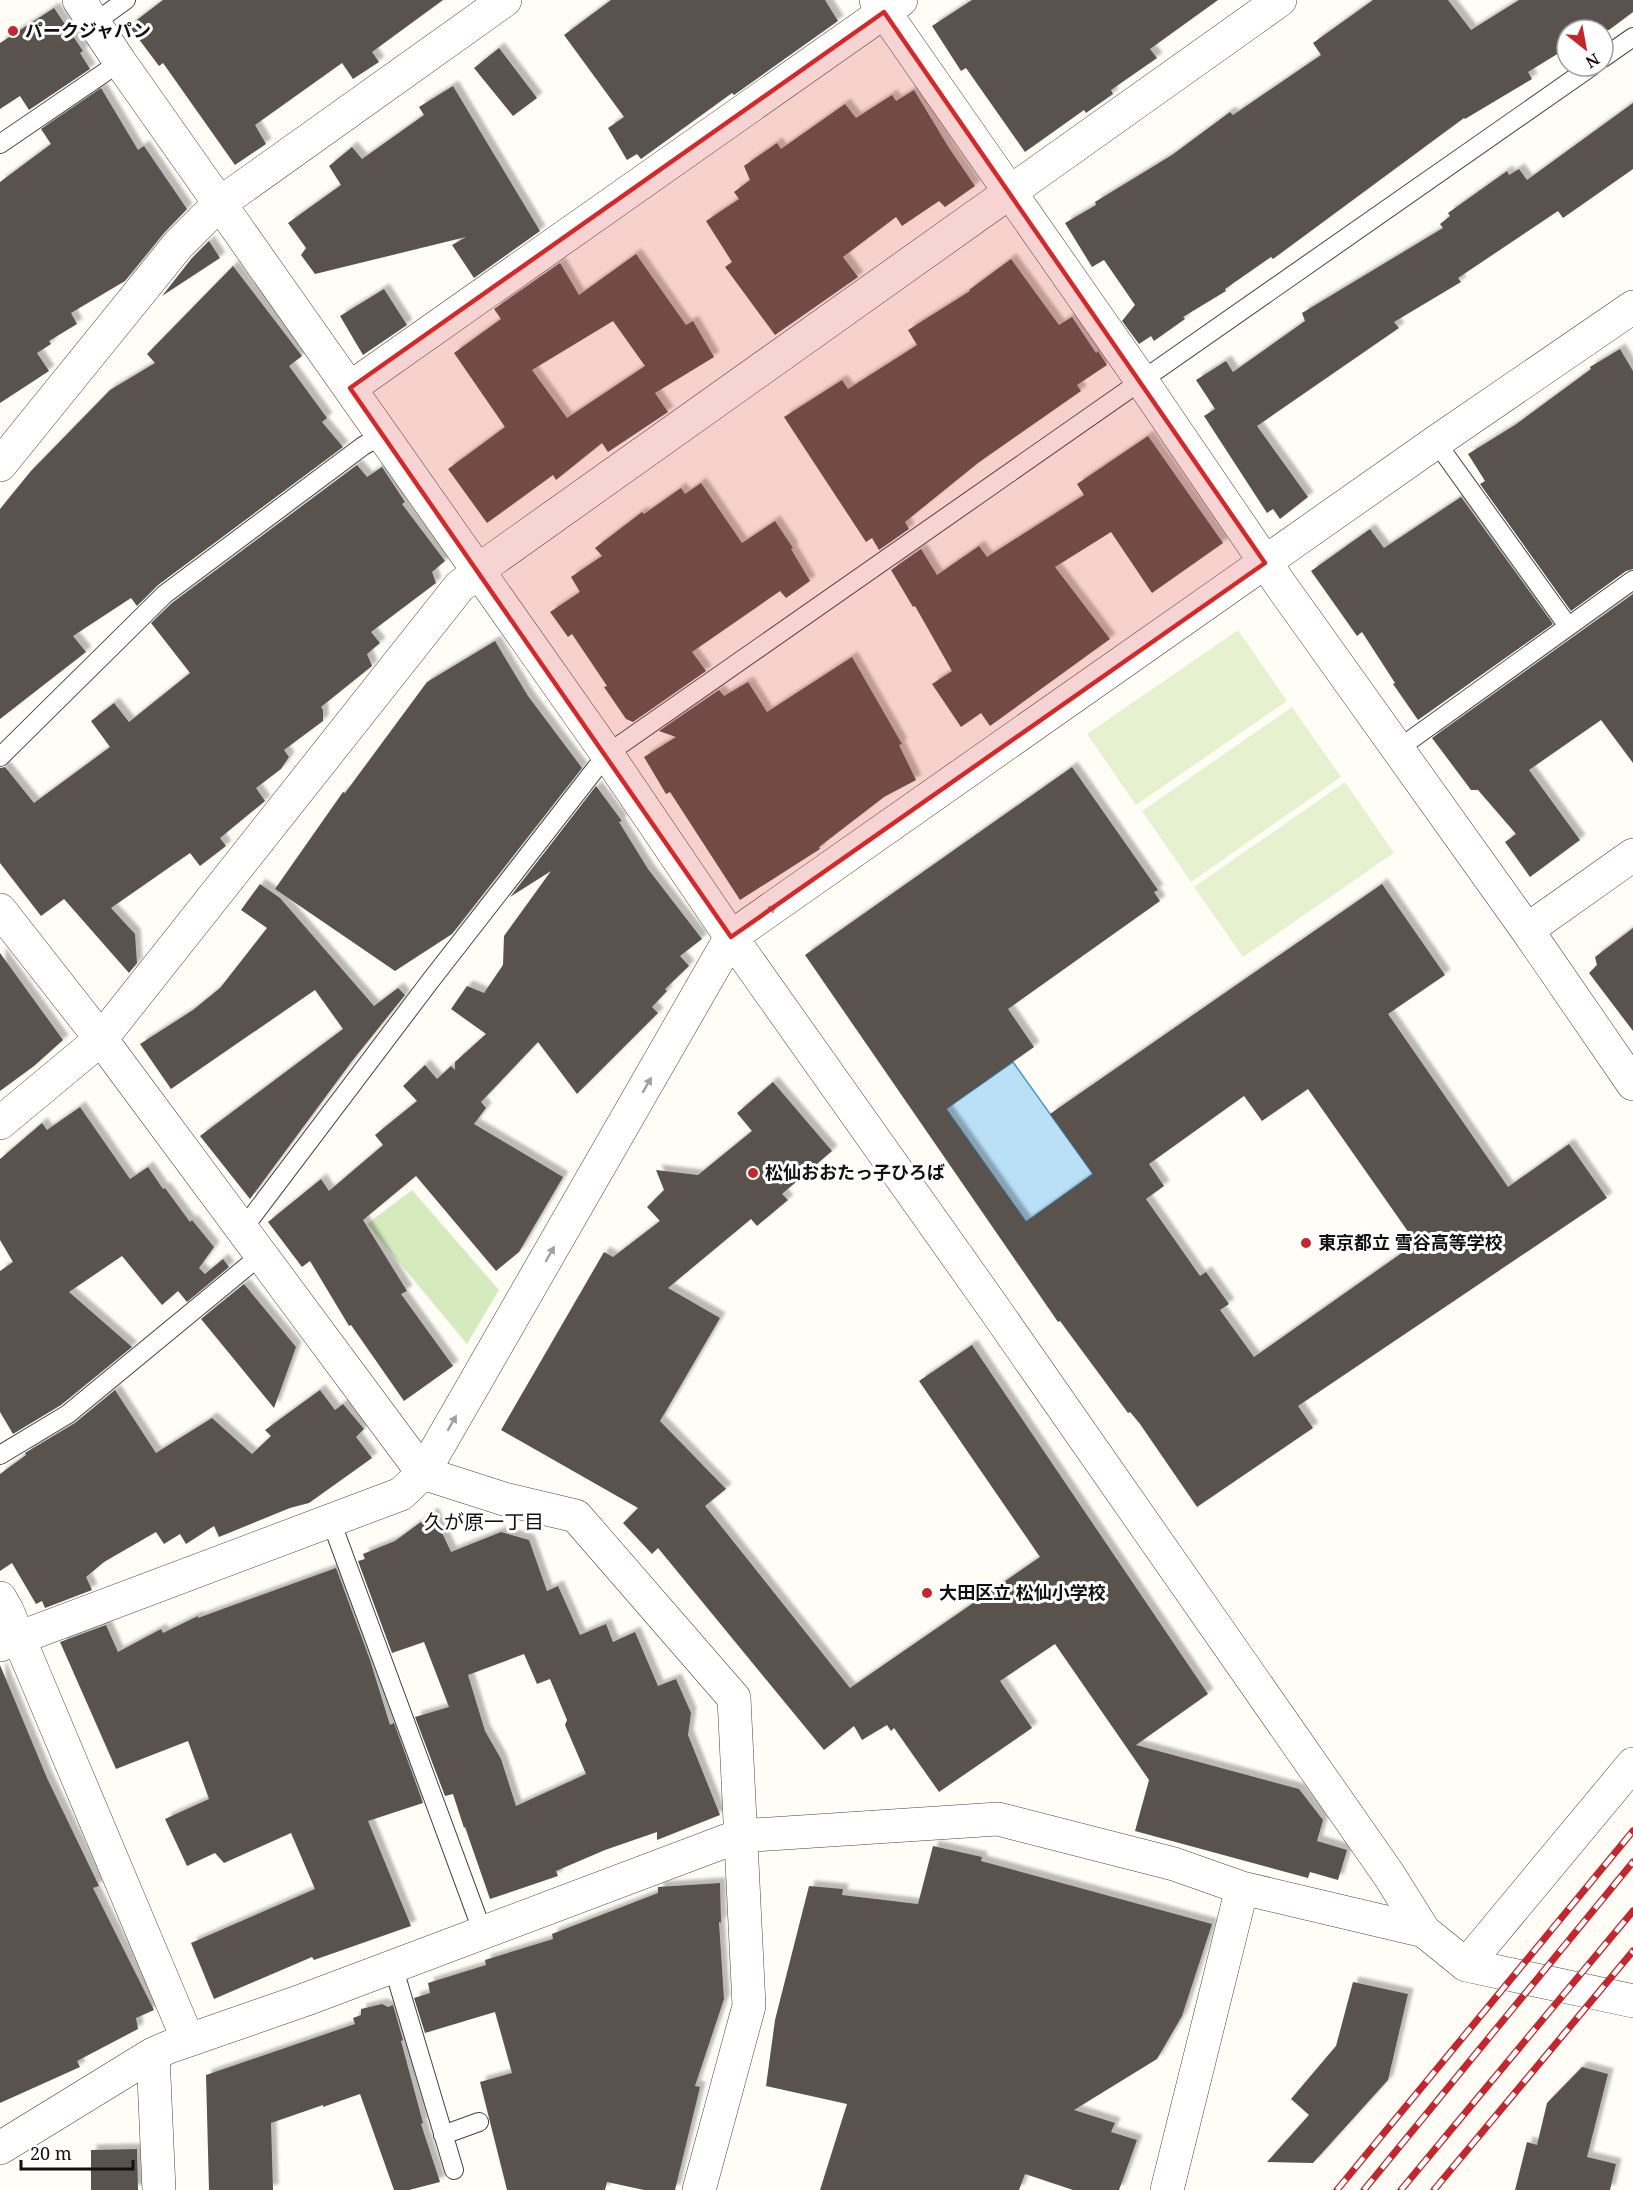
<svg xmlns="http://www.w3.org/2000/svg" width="1633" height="2190" font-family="'Noto Serif','Noto Sans JP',serif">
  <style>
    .green { fill: #d5ebbd }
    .pitch { fill: #e6f2cf }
    .water { fill: #b9e0f7; stroke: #3f96cf; stroke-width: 1.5 }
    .building { fill: #5a524d; fill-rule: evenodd; filter: url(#shadow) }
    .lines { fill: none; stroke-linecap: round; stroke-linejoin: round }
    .service-casing { stroke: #444; stroke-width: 20 }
    .minor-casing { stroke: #444; stroke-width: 34 }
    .service { stroke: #fff; stroke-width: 18 }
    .minor { stroke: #fff; stroke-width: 33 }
    .rail-casing { stroke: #c4262e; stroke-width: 7 }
    .rail { stroke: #fff; stroke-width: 4.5; stroke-dasharray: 14; stroke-linecap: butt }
    .oneway { fill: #a0a0a0 }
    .marked { fill: #d62828; fill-opacity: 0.2; stroke: #d62828; stroke-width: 4.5; stroke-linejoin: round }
    .poi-dot { fill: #c4262e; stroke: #fff; stroke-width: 2 }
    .labels { text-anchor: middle; stroke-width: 6; stroke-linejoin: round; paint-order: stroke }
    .poi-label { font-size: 18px; font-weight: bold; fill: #111; stroke: #fff; text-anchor: start }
    .neighbourhood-label { font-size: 20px; fill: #111; stroke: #fff }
  </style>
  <defs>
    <filter id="shadow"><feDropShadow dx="5.5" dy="-5.5" stdDeviation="1.5" flood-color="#0004"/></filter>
  </defs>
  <rect width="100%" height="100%" fill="#fffdf5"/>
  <path class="green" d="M 412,1190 L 499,1290 L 467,1344 L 367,1224 Z"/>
  <path class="pitch" d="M 1238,630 L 1287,701 L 1136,805 L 1087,734 Z
    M 1292,707 L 1341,777 L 1191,882 L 1142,811 Z
    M 1345,782 L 1394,853 L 1243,957 L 1194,887 Z"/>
  <path class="water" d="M 1013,1062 L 1093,1174 L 1026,1222 L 946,1109 Z"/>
  <path class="building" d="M 163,0 L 443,0 L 372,52 L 379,62 L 353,79 L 342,63 L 255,125 L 266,144 L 235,165 L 163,63 L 159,66 L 129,26 Z
    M 611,0 L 825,0 L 838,21 L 734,95 L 732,93 L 641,159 L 637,154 L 627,160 L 608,128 L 624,117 L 564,35 Z
    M 972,0 L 1218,0 L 1150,49 L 1157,58 L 1111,90 L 1113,94 L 1086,113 L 1084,110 L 1025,152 L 966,68 L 961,71 L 932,26 Z
    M 1373,0 L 1448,0 L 1471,30 L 1519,0 L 1633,0 L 1633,12 L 1609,30 L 1567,30 L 1567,48 L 1528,72 L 1532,79 L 1465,119 L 1464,118 L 1273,259 L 1271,257 L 1225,289 L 1226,291 L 1183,317 L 1185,319 L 1154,341 L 1151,336 L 1139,344 L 1122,321 L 1135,305 L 1104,260 L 1092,267 L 1065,223 L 1096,205 L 1095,202 L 1172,155 L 1230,112 L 1233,115 L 1321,55 L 1313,43 Z
    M 54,8 L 83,51 L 80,53 L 90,69 L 29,110 L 20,96 L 0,109 L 0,43 Z
    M 499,48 L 537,98 L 513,116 L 474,68 Z
    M 453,86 L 540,231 L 474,278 L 452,245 L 466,237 L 315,274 L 301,255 L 306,248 L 288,223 L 341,185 L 329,166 L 352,147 L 362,159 L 424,115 L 419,107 Z
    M 101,88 L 138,150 L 144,146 L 187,209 L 164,233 L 125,281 L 71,313 L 77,324 L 49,341 L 51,344 L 37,353 L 49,371 L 0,403 L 0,182 L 51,144 L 41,129 Z
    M 914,90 L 949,148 L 975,186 L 945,207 L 939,201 L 902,226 L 896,217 L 843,257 L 858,277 L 775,335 L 725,267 L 732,262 L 706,221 L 739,199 L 734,192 L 750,180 L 744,166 L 777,143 L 781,149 L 845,104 L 856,118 L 892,95 L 896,101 Z
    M 1633,103 L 1633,169 L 1563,218 L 1558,211 L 1458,278 L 1461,282 L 1394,322 L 1399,328 L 1257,426 L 1308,497 L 1280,519 L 1273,509 L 1267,513 L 1204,416 L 1215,409 L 1196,380 L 1226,361 L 1233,372 L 1305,321 L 1302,313 L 1443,228 L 1440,224 L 1450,216 L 1448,213 L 1507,171 L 1509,175 L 1519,169 L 1527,180 Z
    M 209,241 L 220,258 L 162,296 L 192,258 Z
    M 636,254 L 686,325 L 693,321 L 714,357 L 655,393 L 668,412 L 608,452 L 602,443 L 556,480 L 553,475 L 487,523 L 448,469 L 505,427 L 454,353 L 501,319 L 494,309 L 560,263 L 579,295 ZM 613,321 L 645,366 L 567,418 L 532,370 Z
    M 1011,259 L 1059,325 L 1072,317 L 1096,353 L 1098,351 L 1107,365 L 1077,385 L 1081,391 L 978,463 L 905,522 L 909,529 L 879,550 L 872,538 L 866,542 L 784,417 L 842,380 L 848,389 L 917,345 L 908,330 L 970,291 L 969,290 Z
    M 233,266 L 302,356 L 289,366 L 327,418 L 322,422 L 343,447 L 158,585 L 137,606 L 131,598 L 73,636 L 86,652 L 0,719 L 0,509 L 31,471 L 110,390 L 155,363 L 147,354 Z
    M 384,289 L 407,325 L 363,355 L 340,316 Z
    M 1620,349 L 1633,371 L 1633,569 L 1626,571 L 1571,611 L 1480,484 L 1485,481 L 1468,454 L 1515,425 L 1591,369 L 1590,367 Z
    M 1148,436 L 1223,543 L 1152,593 L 1111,532 L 1055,567 L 1110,639 L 990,726 L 981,713 L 961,727 L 932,684 L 952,671 L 915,606 L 913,607 L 891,570 L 921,549 L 937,575 L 979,546 L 987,557 L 1084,495 L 1077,484 Z
    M 357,465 L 367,477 L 382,467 L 405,502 L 402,504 L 445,561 L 432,572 L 436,583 L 371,632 L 380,643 L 367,654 L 372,666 L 321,707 L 323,710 L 323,721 L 284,750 L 289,757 L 281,769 L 256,788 L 265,801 L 220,838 L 226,846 L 200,866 L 190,853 L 111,908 L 135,934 L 137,963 L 129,973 L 64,899 L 41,916 L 0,863 L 0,768 L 5,767 L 34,803 L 110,747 L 91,721 L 114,703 L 129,722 L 190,673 L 151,623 L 172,603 Z
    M 701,483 L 742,543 L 775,521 L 793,548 L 791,549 L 810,581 L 786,598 L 780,591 L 692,652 L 706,671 L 633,722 L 626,719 L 604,687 L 607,686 L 572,634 L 568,637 L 550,612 L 580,592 L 571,577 L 602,556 L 595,548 L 642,512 L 644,514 L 681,488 L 685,494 Z
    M 1461,497 L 1553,624 L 1418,720 L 1393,684 L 1395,683 L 1362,632 L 1357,636 L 1311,571 L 1370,529 L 1384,548 Z
    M 1633,594 L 1633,763 L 1601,720 L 1529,770 L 1580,840 L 1530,877 L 1505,842 L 1516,834 L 1478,790 L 1471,790 L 1432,738 Z
    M 495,641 L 528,696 L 582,768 L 452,934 L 395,971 L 275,889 L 343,792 L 345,793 L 427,682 Z
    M 852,657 L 902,744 L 899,745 L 916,780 L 884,797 L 819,847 L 820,849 L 740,900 L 670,792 L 666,794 L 644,757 L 676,737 L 659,731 L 719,690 L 724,696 L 748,682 L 767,712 Z
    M 1072,767 L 1158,890 L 1154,892 L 1160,901 L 1008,1009 L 1034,1047 L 946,1109 L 1026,1222 L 1093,1174 L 1050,1114 L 1382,884 L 1445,975 L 1388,1014 L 1508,1187 L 1569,1144 L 1607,1198 L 1298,1406 L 1313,1428 L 1197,1507 L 1140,1424 L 1130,1412 L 1128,1413 L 1060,1321 L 1058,1322 L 805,955 ZM 1308,1089 L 1416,1243 L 1254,1357 L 1220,1310 L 1229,1304 L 1206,1272 L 1200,1276 L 1146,1199 L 1164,1186 L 1149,1164 L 1244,1096 L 1262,1121 Z
    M 596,786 L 622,821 L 619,822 L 648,869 L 702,939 L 680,956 L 689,966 L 665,989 L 667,991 L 652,1007 L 658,1013 L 577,1094 L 538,1042 L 481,1102 L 486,1108 L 474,1124 L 563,1177 L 519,1252 L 496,1271 L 416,1176 L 363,1220 L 407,1291 L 401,1294 L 453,1366 L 404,1401 L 351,1325 L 349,1326 L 310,1261 L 302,1267 L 268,1222 L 321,1179 L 329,1191 L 383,1145 L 375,1135 L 417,1101 L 403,1086 L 425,1065 L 437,1079 L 451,1066 L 455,1070 L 455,1062 L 486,1034 L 451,1009 L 467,986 L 484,993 L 503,965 L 504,936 L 551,871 L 510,897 Z
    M 260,884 L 280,898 L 374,1006 L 398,988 L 405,995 L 352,1061 L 250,1199 L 200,1136 L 343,1029 L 315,990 L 171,1089 L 140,1044 L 193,1010 L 220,988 L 267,928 L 241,910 Z
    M 1633,928 L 1633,1031 L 1589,973 L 1597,965 L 1595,957 Z
    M 0,953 L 63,1040 L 34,1066 L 0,1091 Z
    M 773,1082 L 832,1151 L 782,1194 L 788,1200 L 757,1226 L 751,1219 L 668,1288 L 720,1318 L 660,1421 L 726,1489 L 705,1506 L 850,1688 L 1040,1557 L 919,1381 L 972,1345 L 1208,1694 L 1136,1745 L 1299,1789 L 1323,1820 L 1317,1841 L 1347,1850 L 1338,1880 L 1310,1872 L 1308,1878 L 1135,1831 L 1149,1780 L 1055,1644 L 1000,1681 L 1032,1728 L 939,1792 L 894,1728 L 891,1731 L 887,1725 L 862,1740 L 854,1726 L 824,1750 L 658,1548 L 652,1554 L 623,1523 L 638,1508 L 501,1430 L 604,1252 L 613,1257 L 660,1221 L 647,1207 L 664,1190 L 656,1170 L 698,1175 L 752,1131 L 737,1113 Z
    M 80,1107 L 130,1179 L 148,1167 L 163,1189 L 165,1188 L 190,1222 L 192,1220 L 214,1247 L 199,1268 L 205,1274 L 223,1259 L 229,1267 L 187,1302 L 178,1291 L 162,1305 L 122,1256 L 69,1292 L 132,1347 L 61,1405 L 13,1434 L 0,1412 L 0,1271 L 13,1262 L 0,1240 L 0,1159 L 42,1123 L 47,1130 Z
    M 244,1284 L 296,1347 L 274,1408 L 201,1319 Z
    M 115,1390 L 156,1453 L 212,1418 L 252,1454 L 271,1436 L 265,1430 L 320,1390 L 335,1410 L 343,1404 L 364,1429 L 356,1437 L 372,1458 L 309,1503 L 290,1508 L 219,1537 L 214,1526 L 186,1544 L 180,1534 L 164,1544 L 156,1532 L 104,1562 L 86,1577 L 92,1590 L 45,1608 L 42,1601 L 36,1604 L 12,1563 L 0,1571 L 0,1474 L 26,1455 L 25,1453 L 75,1423 Z
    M 433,1513 L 451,1552 L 501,1532 L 529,1540 L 547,1591 L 558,1586 L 580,1635 L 606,1624 L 613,1642 L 635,1632 L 658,1686 L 676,1679 L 691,1713 L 688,1735 L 720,1815 L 657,1840 L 657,1832 L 605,1850 L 556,1871 L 558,1876 L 490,1899 L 465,1827 L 464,1828 L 453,1794 L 445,1796 L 415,1717 L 449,1707 L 424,1642 L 392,1653 L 358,1561 L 365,1559 L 363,1554 L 395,1541 ZM 524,1654 L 537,1684 L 550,1679 L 567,1720 L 565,1725 L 586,1774 L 516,1806 L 501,1759 L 485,1731 L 468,1675 Z
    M 336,1568 L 370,1660 L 390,1725 L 394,1723 L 423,1803 L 368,1821 L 411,1926 L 314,1960 L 312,1957 L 214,1999 L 191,1943 L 315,1889 L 291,1833 L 224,1863 L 215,1853 L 187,1866 L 165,1819 L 209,1799 L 188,1741 L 116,1769 L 60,1642 L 106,1625 L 118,1652 L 161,1629 L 163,1633 L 198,1616 L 198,1618 Z
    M 0,1665 L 47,1778 L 99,1886 L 93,1888 L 154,2010 L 136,2018 L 138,2029 L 77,2061 L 80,2067 L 0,2103 Z
    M 933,1846 L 982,1857 L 981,1861 L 1212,1924 L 1182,2016 L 1157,2059 L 1074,2110 L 1115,2123 L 1111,2132 L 1137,2140 L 1119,2190 L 1073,2190 L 1025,2174 L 1019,2190 L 820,2190 L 847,2104 L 766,2086 L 775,2020 L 809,1886 L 843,1889 L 842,1895 L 918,1904 Z
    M 720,1883 L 721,1923 L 719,1922 L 724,1999 L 695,2086 L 700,2087 L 675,2190 L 644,2190 L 607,2182 L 605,2190 L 507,2190 L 480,2082 L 512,2073 L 495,2012 L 425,2033 L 414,1998 L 430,1993 L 428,1983 L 486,1965 L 485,1960 L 553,1939 L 552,1934 L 658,1893 L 658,1887 Z
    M 1353,1982 L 1408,1994 L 1388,2080 L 1313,2163 L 1267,2162 L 1309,2115 L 1291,2099 L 1336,2046 Z
    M 382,2004 L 388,2007 L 393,2005 L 403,2040 L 401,2041 L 423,2123 L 421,2124 L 440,2182 L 409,2190 L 394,2190 L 360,2094 L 323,2107 L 323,2105 L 271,2123 L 273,2190 L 209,2190 L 206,2075 L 355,2024 L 353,2018 L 361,2015 L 361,2009 Z
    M 1582,2067 L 1608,2074 L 1587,2157 L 1616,2164 L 1610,2190 L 1515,2190 L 1527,2142 L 1537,2145 L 1547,2103 Z
    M 137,2149 L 138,2190 L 91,2190 L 91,2150 Z"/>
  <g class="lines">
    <g class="service-casing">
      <path id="service" d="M 94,23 L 126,0
        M 1603,58 L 1633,37
        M 0,144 L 120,62
        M 1436,442 L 1568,626
        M 1398,749 L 1633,580
        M 0,757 L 165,594 L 363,446 L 382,435
        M 242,1230 L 431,980 L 607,754 L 1592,66
        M 0,1455 L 68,1414 L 261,1255
        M 331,1521 L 483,1933
        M 393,1966 L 454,2170
        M 443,2135 L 479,2122"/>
    </g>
    <g class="minor-casing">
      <path id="minor" d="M 79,0 L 120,62 L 607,754 L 731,937 L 993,1307 L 1389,1875 L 1424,1931 L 1466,1965 L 1633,2001
        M 876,0 L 1141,380 L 1280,584 L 1527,930 L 1633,1084
        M 350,388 L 901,0
        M 0,465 L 178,245 L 219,204 L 505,0
        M 0,910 L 101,1039 L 423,1473 L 504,1499 L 576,1516 L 734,1698 L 749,2006 L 699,2190
        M 1527,930 L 1633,855
        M 0,1123 L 101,1039 L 459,587 L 494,559 L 1280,0
        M 0,1598 L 7,1610 L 188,2040
        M 0,1645 L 401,1494 L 423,1473 L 731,937 L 1436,442 L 1633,307
        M 1466,1965 L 1633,1764
        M 153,2054 L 159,2190
        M 0,2148 L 153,2054 L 169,2047 L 304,2000 L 739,1836 L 998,1819 L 1174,1864 L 1242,1888 L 1424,1931
        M 1167,2190 L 1242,1888"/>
    </g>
    <use href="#service" class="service"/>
    <use href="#minor" class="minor"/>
    <g class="rail-casing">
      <path id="rail" d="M 1337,2190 L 1633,1831
        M 1364,2190 L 1633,1862
        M 1401,2190 L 1633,1911
        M 1434,2190 L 1633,1951"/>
    </g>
    <use href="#rail" class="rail"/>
  </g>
  <defs><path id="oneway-solid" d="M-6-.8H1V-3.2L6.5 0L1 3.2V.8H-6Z" transform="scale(1.5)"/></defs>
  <g class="oneway">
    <use href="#oneway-solid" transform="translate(769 911) rotate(-35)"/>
    <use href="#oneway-solid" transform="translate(647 1085) rotate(-60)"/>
    <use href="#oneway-solid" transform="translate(550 1254) rotate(-60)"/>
    <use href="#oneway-solid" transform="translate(452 1423) rotate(-60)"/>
  </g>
  <path class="marked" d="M 884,12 L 1265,563 L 731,937 L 350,388 Z"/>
  <g class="poi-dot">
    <circle cx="13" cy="31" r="6"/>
    <circle cx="753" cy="1173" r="6"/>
    <circle cx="1306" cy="1243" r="6"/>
    <circle cx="927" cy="1593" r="6"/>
  </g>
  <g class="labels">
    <g class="poi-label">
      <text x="25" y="37">パークジャパン</text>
      <text x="765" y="1179">松仙おおたっ子ひろば</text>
      <text x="1318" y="1249">東京都立 雪谷高等学校</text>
      <text x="939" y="1599">大田区立 松仙小学校</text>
    </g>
    <g class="neighbourhood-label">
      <text x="484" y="1529">久が原一丁目</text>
    </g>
  </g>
  <g transform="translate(1585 48) rotate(149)"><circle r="28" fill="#ffffff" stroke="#a0a0a0" stroke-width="1.5"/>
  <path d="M0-4.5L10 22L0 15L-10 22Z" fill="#c4262e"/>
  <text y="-9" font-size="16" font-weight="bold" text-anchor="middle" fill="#111111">N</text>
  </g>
  <path d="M21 2160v9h112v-9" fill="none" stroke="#111111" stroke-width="3"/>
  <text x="30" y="2160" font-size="18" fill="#111111" stroke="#ffffff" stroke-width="4.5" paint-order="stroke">20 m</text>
</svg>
